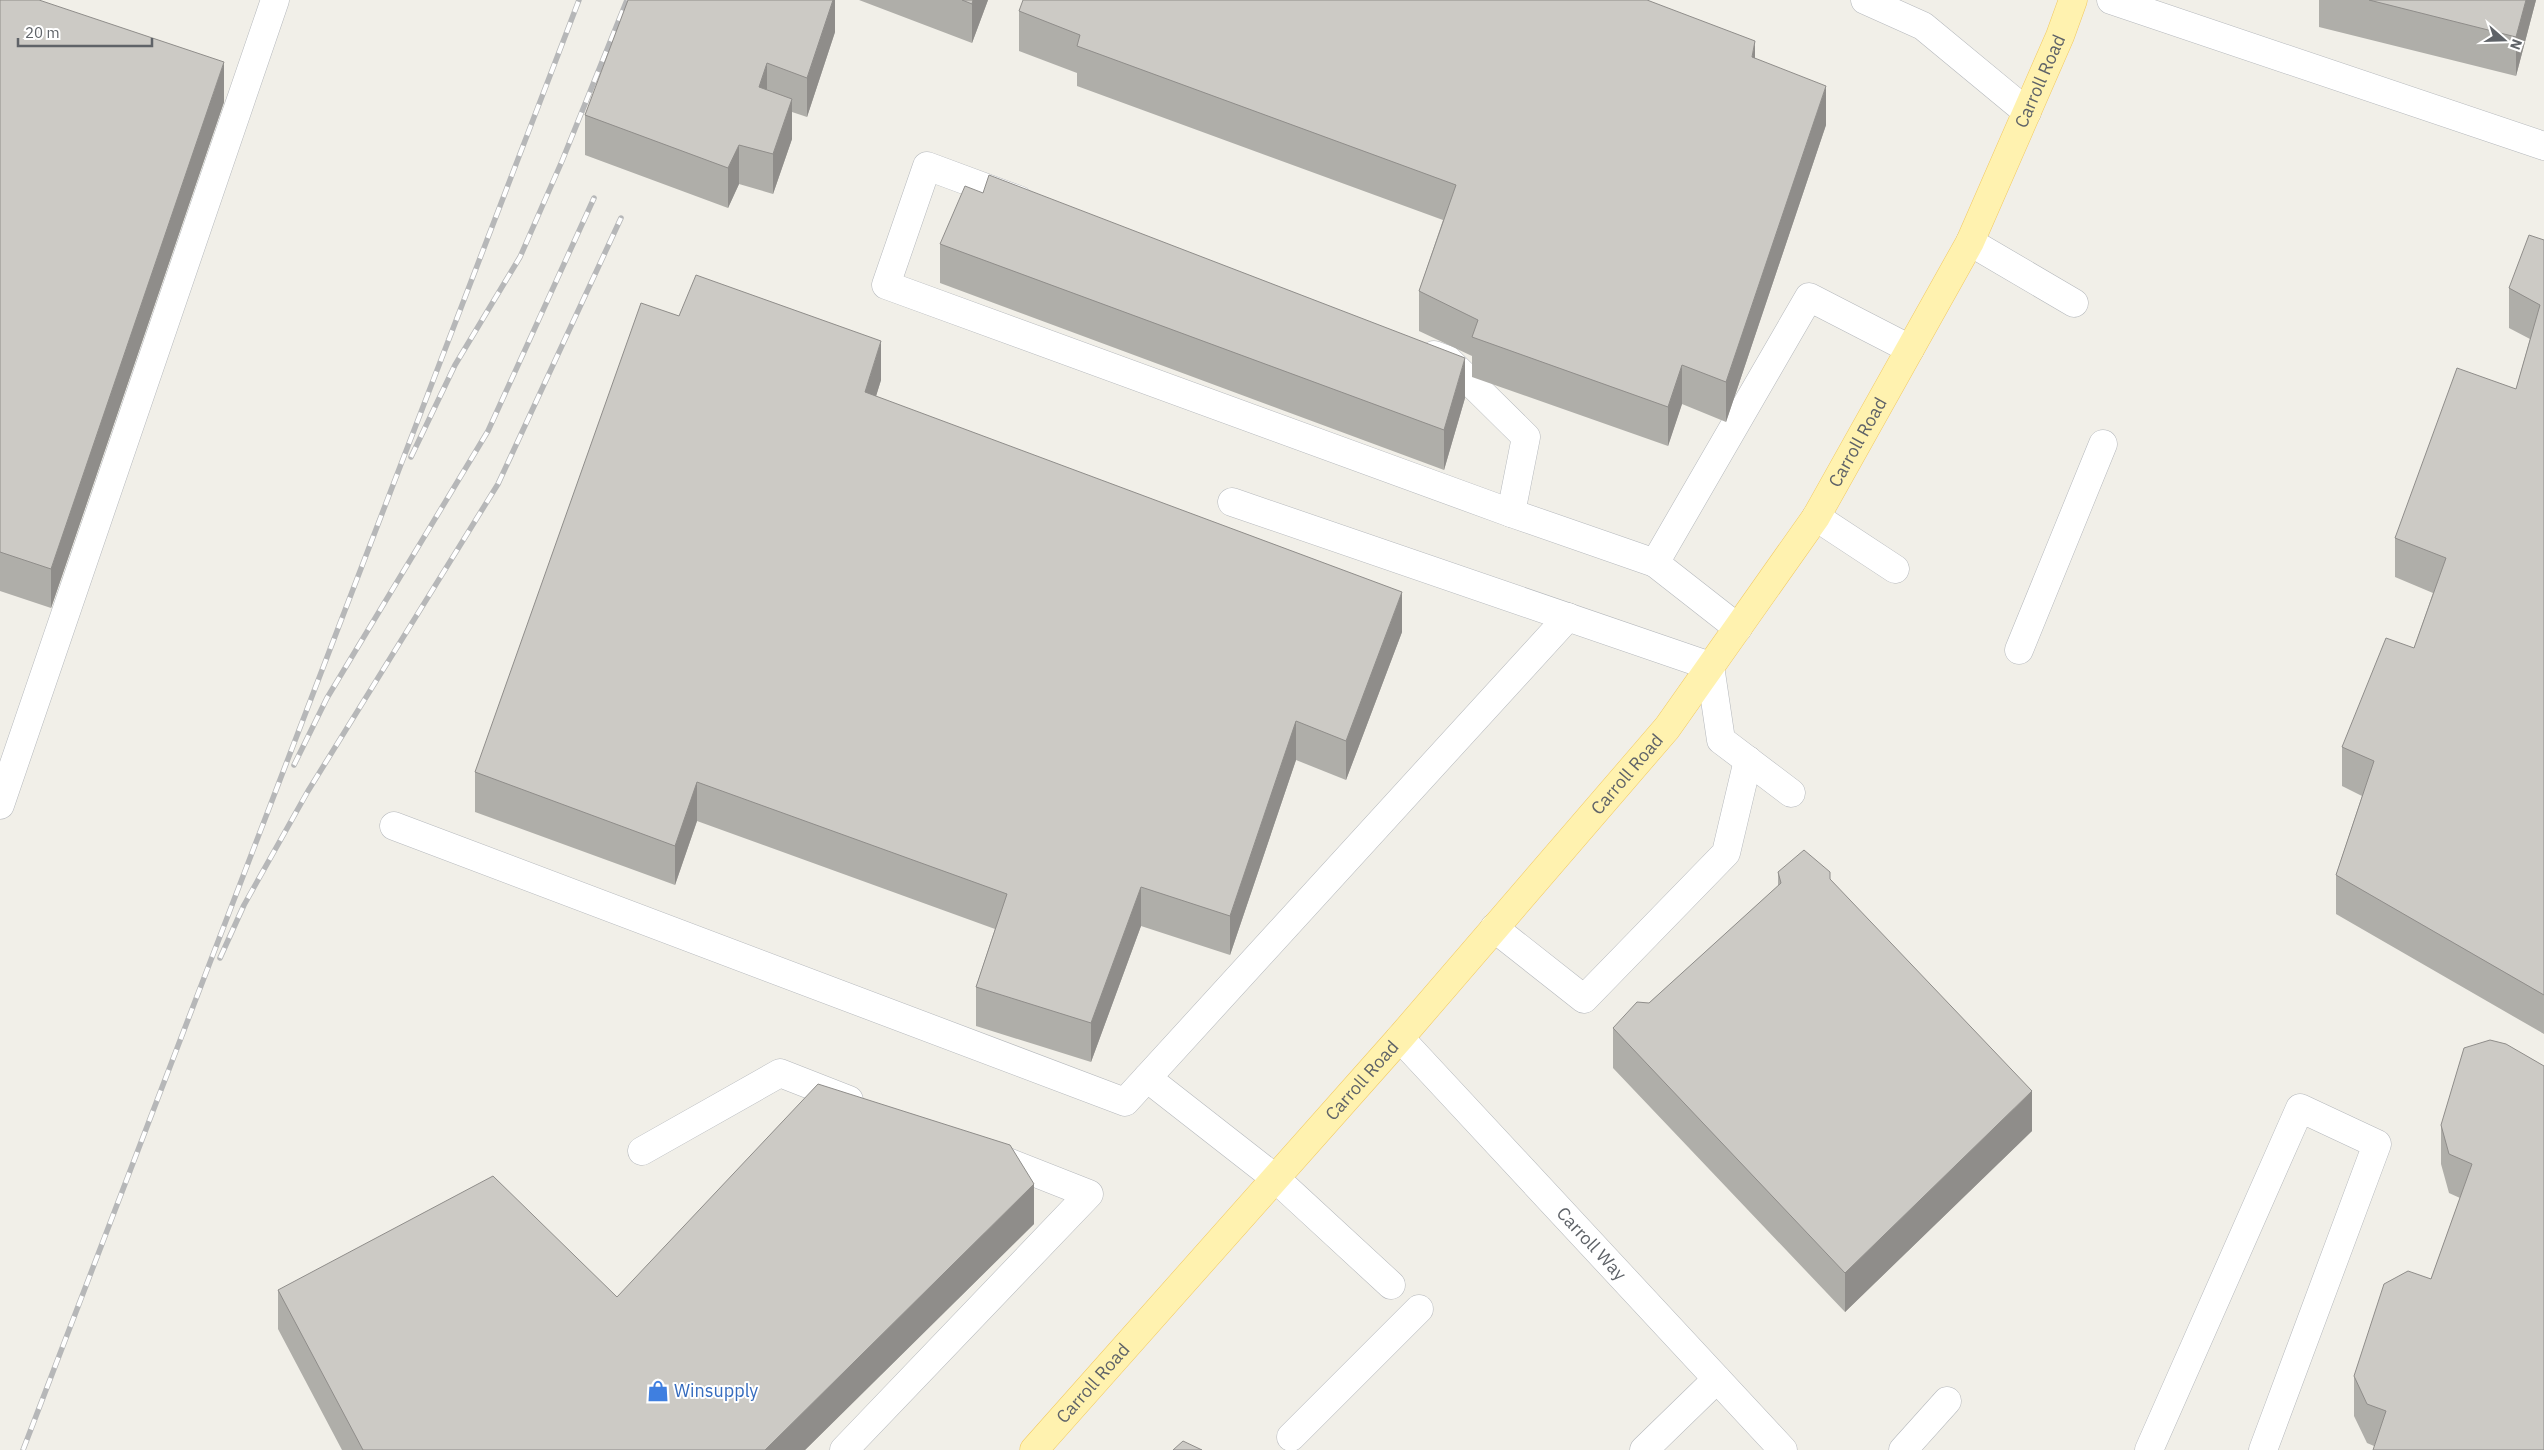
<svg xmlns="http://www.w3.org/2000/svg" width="2544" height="1450" font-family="'IBM Plex Sans',sans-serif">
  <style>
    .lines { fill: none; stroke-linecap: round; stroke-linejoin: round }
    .minor-casing { stroke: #b5b8bc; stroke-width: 29 }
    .major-casing { stroke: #f2c960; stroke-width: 29 }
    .minor { stroke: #fff; stroke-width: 28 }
    .major { stroke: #fff2af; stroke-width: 28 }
    .rail-casing { stroke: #b6b7b8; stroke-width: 5.5 }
    .rail { stroke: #fff; stroke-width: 4; stroke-dasharray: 11; stroke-linecap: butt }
    .wall { fill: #afaea9 }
    .shaded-wall { fill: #8f8d8a }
    .building { fill: #cccac5; stroke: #8f8d8a }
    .labels { text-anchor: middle; stroke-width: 4; stroke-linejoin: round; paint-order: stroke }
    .street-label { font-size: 18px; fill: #5f6368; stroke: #fff }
    .shop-label { font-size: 18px; fill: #366cbe; stroke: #fff; text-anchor: start }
  </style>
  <rect width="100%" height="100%" fill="#f1efe8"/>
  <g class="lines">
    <g class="minor-casing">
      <g id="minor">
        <path d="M 1865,0 L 1923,26 L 2027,112"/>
        <path d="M 2111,0 L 2544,146"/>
        <path d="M 1019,200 L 927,166 L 886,285 L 1511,513 L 1655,563"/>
        <path d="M 1970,242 L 2074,303"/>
        <path d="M 1434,355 L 1448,360 L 1526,437 L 1511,513"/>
        <path d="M 1232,502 L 1710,666 L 1721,740 L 1791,793"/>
        <path d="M 1816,517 L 1895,569"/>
        <path d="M 1738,628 L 1655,563 L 1809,297 L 1910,349"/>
        <path d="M 2019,650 L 2103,444"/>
        <path d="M 0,805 L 275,0"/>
        <path d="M 394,826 L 1125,1102 L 1568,617"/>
        <path d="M 1494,928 L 1584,999 L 1726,853 L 1748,760"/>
        <path id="s1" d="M 1400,1038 L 1783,1450"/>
        <path d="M 1147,1078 L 1275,1178 L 1391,1285"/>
        <path d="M 642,1151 L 780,1073 L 849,1100"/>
        <path d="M 1291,1437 L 1419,1309"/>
        <path d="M 844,1450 L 1089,1194 L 990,1155"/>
        <path d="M 1644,1450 L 1717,1379"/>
        <path d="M 1903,1450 L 1947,1401"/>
        <path d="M 2149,1450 L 2300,1108 L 2377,1144 L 2263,1450"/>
      </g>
    </g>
    <g class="major-casing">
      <g id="major">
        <path id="s2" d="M 1034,1450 L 1400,1038 L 1667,728 L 1816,517 L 1970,242 L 2060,36 L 2073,0"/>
      </g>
    </g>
    <use href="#minor" class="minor"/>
    <use href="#major" class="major"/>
    <g class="rail-casing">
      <path id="rail" d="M 411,457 L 455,365 L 520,257 L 562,161 L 627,0
        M 294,765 L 327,698 L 488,431 L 594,198
        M 220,958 L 244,905 L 308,791 L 498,484 L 621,218
        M 23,1450 L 579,0"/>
    </g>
    <use href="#rail" class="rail"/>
  </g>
  <path class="wall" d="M 0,0 L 224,102 L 51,608 L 0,591 Z
    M 835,0 L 835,32 L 807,117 L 792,112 L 792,139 L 773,194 L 739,184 L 728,208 L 585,155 L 585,115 Z
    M 859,0 L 988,0 L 972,43 Z
    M 2319,0 L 2536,0 L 2516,76 L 2319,27 Z
    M 1019,11 L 1755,58 L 1826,125 L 1726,422 L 1682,404 L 1668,446 L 1472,377 L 1472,356 L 1419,331 L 1419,291 L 1443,220 L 1077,86 L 1077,73 L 1019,51 Z
    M 2544,240 L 2544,1034 L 2336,914 L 2336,875 L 2362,796 L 2342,786 L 2342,747 L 2414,648 L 2433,593 L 2395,577 L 2395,538 L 2516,389 L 2530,339 L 2509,328 L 2509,288 Z
    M 940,244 L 1465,398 L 1444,470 L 940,283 Z
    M 679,316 L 881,380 L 876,396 L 1402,632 L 1346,780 L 1296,760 L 1230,955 L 1141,926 L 1091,1062 L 976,1026 L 976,987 L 995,929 L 697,821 L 675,885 L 475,812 L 475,772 Z
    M 1778,872 L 1830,879 L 2032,1131 L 1845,1312 L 1613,1068 L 1613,1028 L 1649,1003 L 1778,886 Z
    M 2544,1066 L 2374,1446 L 2367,1443 L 2354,1416 L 2354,1376 L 2431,1279 L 2460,1198 L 2449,1193 L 2441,1164 L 2441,1125 Z
    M 1034,1224 L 805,1450 L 342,1450 L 278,1329 L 278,1290 L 617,1297 Z"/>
  <path class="shaded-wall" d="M 833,0 L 835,0 L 835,32 L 807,117 L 807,78 Z
    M 973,0 L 988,0 L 972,43 L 972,4 Z
    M 2526,0 L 2536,0 L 2516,76 L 2516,37 Z
    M 1755,41 L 1755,80 L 1752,57 Z
    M 224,62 L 224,102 L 51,608 L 51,569 Z
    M 767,63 L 767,103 L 759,87 Z
    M 1826,86 L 1826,125 L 1726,422 L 1726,382 Z
    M 792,99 L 792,139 L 773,194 L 773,154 Z
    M 739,145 L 739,184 L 728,208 L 728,168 Z
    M 881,341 L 881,380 L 865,432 L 865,392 Z
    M 1465,358 L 1465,398 L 1444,470 L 1444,430 Z
    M 1682,365 L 1682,404 L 1668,446 L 1668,407 Z
    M 1402,592 L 1402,632 L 1346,780 L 1346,741 Z
    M 1296,721 L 1296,760 L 1230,955 L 1230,916 Z
    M 697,782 L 697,821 L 675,885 L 675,846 Z
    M 1141,887 L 1141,926 L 1091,1062 L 1091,1023 Z
    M 2032,1091 L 2032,1131 L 1845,1312 L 1845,1273 Z
    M 1034,1184 L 1034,1224 L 805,1450 L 765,1450 Z"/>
  <path class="building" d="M 0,0 L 39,0 L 224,62 L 51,569 L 0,552 Z
    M 628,0 L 833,0 L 807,78 L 767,63 L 759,87 L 792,99 L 773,154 L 739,145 L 728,168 L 585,115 Z
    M 962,0 L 973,0 L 972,4 Z
    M 1023,0 L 1647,0 L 1755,41 L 1752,57 L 1826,86 L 1726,382 L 1682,365 L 1668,407 L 1472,337 L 1478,320 L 1419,291 L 1456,185 L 1077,46 L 1080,35 L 1019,11 Z
    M 2369,0 L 2526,0 L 2516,37 Z
    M 989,175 L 1465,358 L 1444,430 L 940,244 L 965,186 L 983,193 Z
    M 2529,235 L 2544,240 L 2544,995 L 2336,875 L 2374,761 L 2342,747 L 2386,638 L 2414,648 L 2446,558 L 2395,538 L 2457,368 L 2516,389 L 2540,305 L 2509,288 Z
    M 696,275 L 881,341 L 865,392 L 1402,592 L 1346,741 L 1296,721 L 1230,916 L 1141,887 L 1091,1023 L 976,987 L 1007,894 L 697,782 L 675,846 L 475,772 L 641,303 L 679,316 Z
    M 1804,850 L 1830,872 L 1830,879 L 2032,1091 L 1845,1273 L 1613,1028 L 1637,1002 L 1649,1003 L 1781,883 L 1778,872 Z
    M 2490,1040 L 2506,1044 L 2544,1066 L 2544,1450 L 2373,1450 L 2386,1411 L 2367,1404 L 2354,1376 L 2384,1284 L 2408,1271 L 2431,1279 L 2472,1164 L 2449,1154 L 2441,1125 L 2464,1048 Z
    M 818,1084 L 1010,1145 L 1034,1184 L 765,1450 L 363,1450 L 278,1290 L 493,1176 L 617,1297 Z
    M 1183,1441 L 1202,1450 L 1173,1450 Z"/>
  <defs>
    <g id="shop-bare" transform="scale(1.725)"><path d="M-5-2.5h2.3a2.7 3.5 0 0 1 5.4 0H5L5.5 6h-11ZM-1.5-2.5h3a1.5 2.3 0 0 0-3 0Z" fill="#3f7fe0" stroke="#fff" stroke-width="2.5" paint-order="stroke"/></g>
  </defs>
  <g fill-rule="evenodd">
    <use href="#shop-bare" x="658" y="1391"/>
  </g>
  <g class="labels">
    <g class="street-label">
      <text dy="6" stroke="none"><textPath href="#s2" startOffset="1709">Carroll Road</textPath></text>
      <text dy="6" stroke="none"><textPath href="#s2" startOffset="1304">Carroll Road</textPath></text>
      <text dy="6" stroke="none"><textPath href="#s2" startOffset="899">Carroll Road</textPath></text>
      <text dy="6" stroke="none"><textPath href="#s2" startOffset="494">Carroll Road</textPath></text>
      <text dy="6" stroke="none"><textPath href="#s1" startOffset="281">Carroll Way</textPath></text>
      <text dy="6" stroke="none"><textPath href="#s2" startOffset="89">Carroll Road</textPath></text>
    </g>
    <g class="shop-label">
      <text x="674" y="1397">Winsupply</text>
    </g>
  </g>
  <g transform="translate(2504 40) rotate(110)" stroke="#ffffff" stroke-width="4" paint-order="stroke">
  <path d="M0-4L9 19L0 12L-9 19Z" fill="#5f6368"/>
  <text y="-8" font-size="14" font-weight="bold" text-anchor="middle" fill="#5f6368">N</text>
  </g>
  <path d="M18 38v8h134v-8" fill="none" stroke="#5f6368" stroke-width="2.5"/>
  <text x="25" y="38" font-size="15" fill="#5f6368" stroke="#ffffff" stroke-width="4" paint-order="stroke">20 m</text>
</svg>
